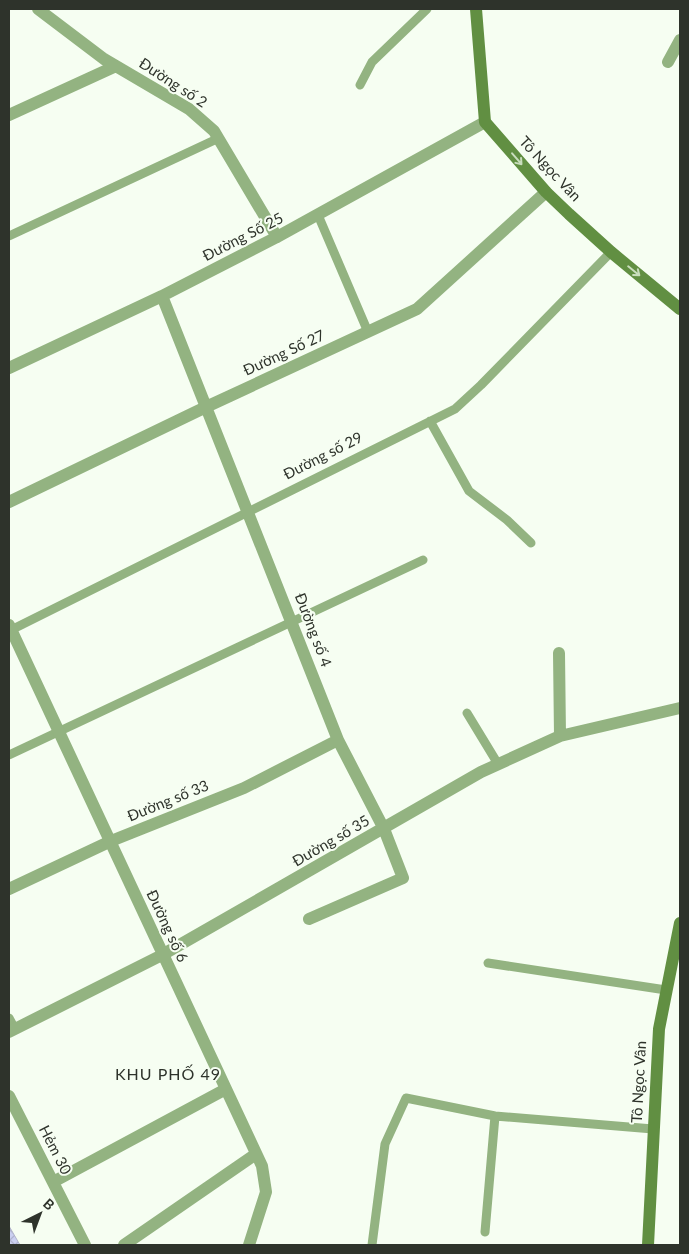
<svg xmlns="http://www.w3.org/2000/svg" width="689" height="1254" font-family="Lato,sans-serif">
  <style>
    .building { fill: url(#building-cross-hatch); stroke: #b1b4ca }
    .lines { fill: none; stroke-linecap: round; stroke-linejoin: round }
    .lane { stroke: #93b381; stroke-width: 9 }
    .street { stroke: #93b381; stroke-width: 12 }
    .secondary { stroke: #618f42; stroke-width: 12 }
    .oneway { stroke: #c9ddbd }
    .labels { text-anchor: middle; stroke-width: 4; stroke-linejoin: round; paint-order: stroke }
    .street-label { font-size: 15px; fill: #2e332b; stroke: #f6fef2 }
    .neighbourhood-label { font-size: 16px; letter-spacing: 1px; fill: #2e332b; stroke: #f6fef2 }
  </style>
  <defs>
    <pattern id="building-cross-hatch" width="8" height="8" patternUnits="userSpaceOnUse" patternTransform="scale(1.25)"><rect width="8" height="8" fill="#cbd0f1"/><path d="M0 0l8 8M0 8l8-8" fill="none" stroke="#afb3cf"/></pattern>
  </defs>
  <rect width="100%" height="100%" fill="#f6fef2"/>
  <path class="building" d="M 9,1226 L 20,1245 L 9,1245 Z"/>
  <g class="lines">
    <path class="lane" d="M 360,85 L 372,62 L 427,9
      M 318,215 L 368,332
      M 9,236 L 219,138
      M 430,421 L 469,491 L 507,520 L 531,543
      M 11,630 L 455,409 L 481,385 L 611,252
      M 467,713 L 498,764
      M 9,755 L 423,560
      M 488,963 L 666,990
      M 9,1018 L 15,1029
      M 485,1232 L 495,1116
      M 372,1245 L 385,1144 L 406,1098 L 495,1116 L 653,1129"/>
    <path class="street" d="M 38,9 L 104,59 L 189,109 L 214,131 L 277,237
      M 668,62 L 680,40
      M 9,115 L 116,66
      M 162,296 L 338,740 L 384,829 L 403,878 L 309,919
      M 9,368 L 162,296 L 277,237 L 485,122
      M 9,502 L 206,407 L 417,309 L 546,192
      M 9,625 L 262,1166 L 266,1192 L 249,1245
      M 559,653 L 560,736
      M 9,889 L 111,841 L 244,788 L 338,740
      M 9,1032 L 162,955 L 481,772 L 560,736 L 680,708
      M 9,1096 L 85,1245
      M 53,1182 L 226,1089
      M 124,1245 L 256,1154"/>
    <path class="secondary" d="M 476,9 L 485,122 L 546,192 L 569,214 L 611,252 L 680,309
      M 648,1245 L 659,1029 L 680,923"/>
  </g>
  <defs><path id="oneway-shaft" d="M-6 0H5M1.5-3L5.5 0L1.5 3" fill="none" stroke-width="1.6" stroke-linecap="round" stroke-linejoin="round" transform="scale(1.25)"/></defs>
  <g class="oneway">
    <use href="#oneway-shaft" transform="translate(517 159) rotate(49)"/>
    <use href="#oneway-shaft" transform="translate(634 271) rotate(39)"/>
  </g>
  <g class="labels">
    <g class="street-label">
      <text transform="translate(173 83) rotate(33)" y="5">Đường số 2</text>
      <text transform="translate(550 169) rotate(47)" y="5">Tô Ngọc Vân</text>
      <text transform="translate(243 237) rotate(-27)" y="5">Đường Số 25</text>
      <text transform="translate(284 353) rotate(-25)" y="5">Đường Số 27</text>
      <text transform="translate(323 456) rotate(-27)" y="5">Đường số 29</text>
      <text transform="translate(313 630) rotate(69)" y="5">Đường số 4</text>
      <text transform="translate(168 801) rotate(-22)" y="5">Đường số 33</text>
      <text transform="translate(331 841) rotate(-30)" y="5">Đường số 35</text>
      <text transform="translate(167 926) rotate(65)" y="5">Đường số 6</text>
      <text transform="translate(639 1082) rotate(-87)" y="5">Tô Ngọc Vân</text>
      <text transform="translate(55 1150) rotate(63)" y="5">Hẻm 30</text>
    </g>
    <g class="neighbourhood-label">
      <text x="168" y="1080">KHU PHỐ 49</text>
    </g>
  </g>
  <rect width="689" height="1254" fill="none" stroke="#2e332b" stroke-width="20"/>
  <g transform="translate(40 1214) rotate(42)" stroke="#f6fef2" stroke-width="4" paint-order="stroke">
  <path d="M0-4L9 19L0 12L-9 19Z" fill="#2e332b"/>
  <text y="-8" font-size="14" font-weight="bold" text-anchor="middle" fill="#2e332b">B</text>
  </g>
</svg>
